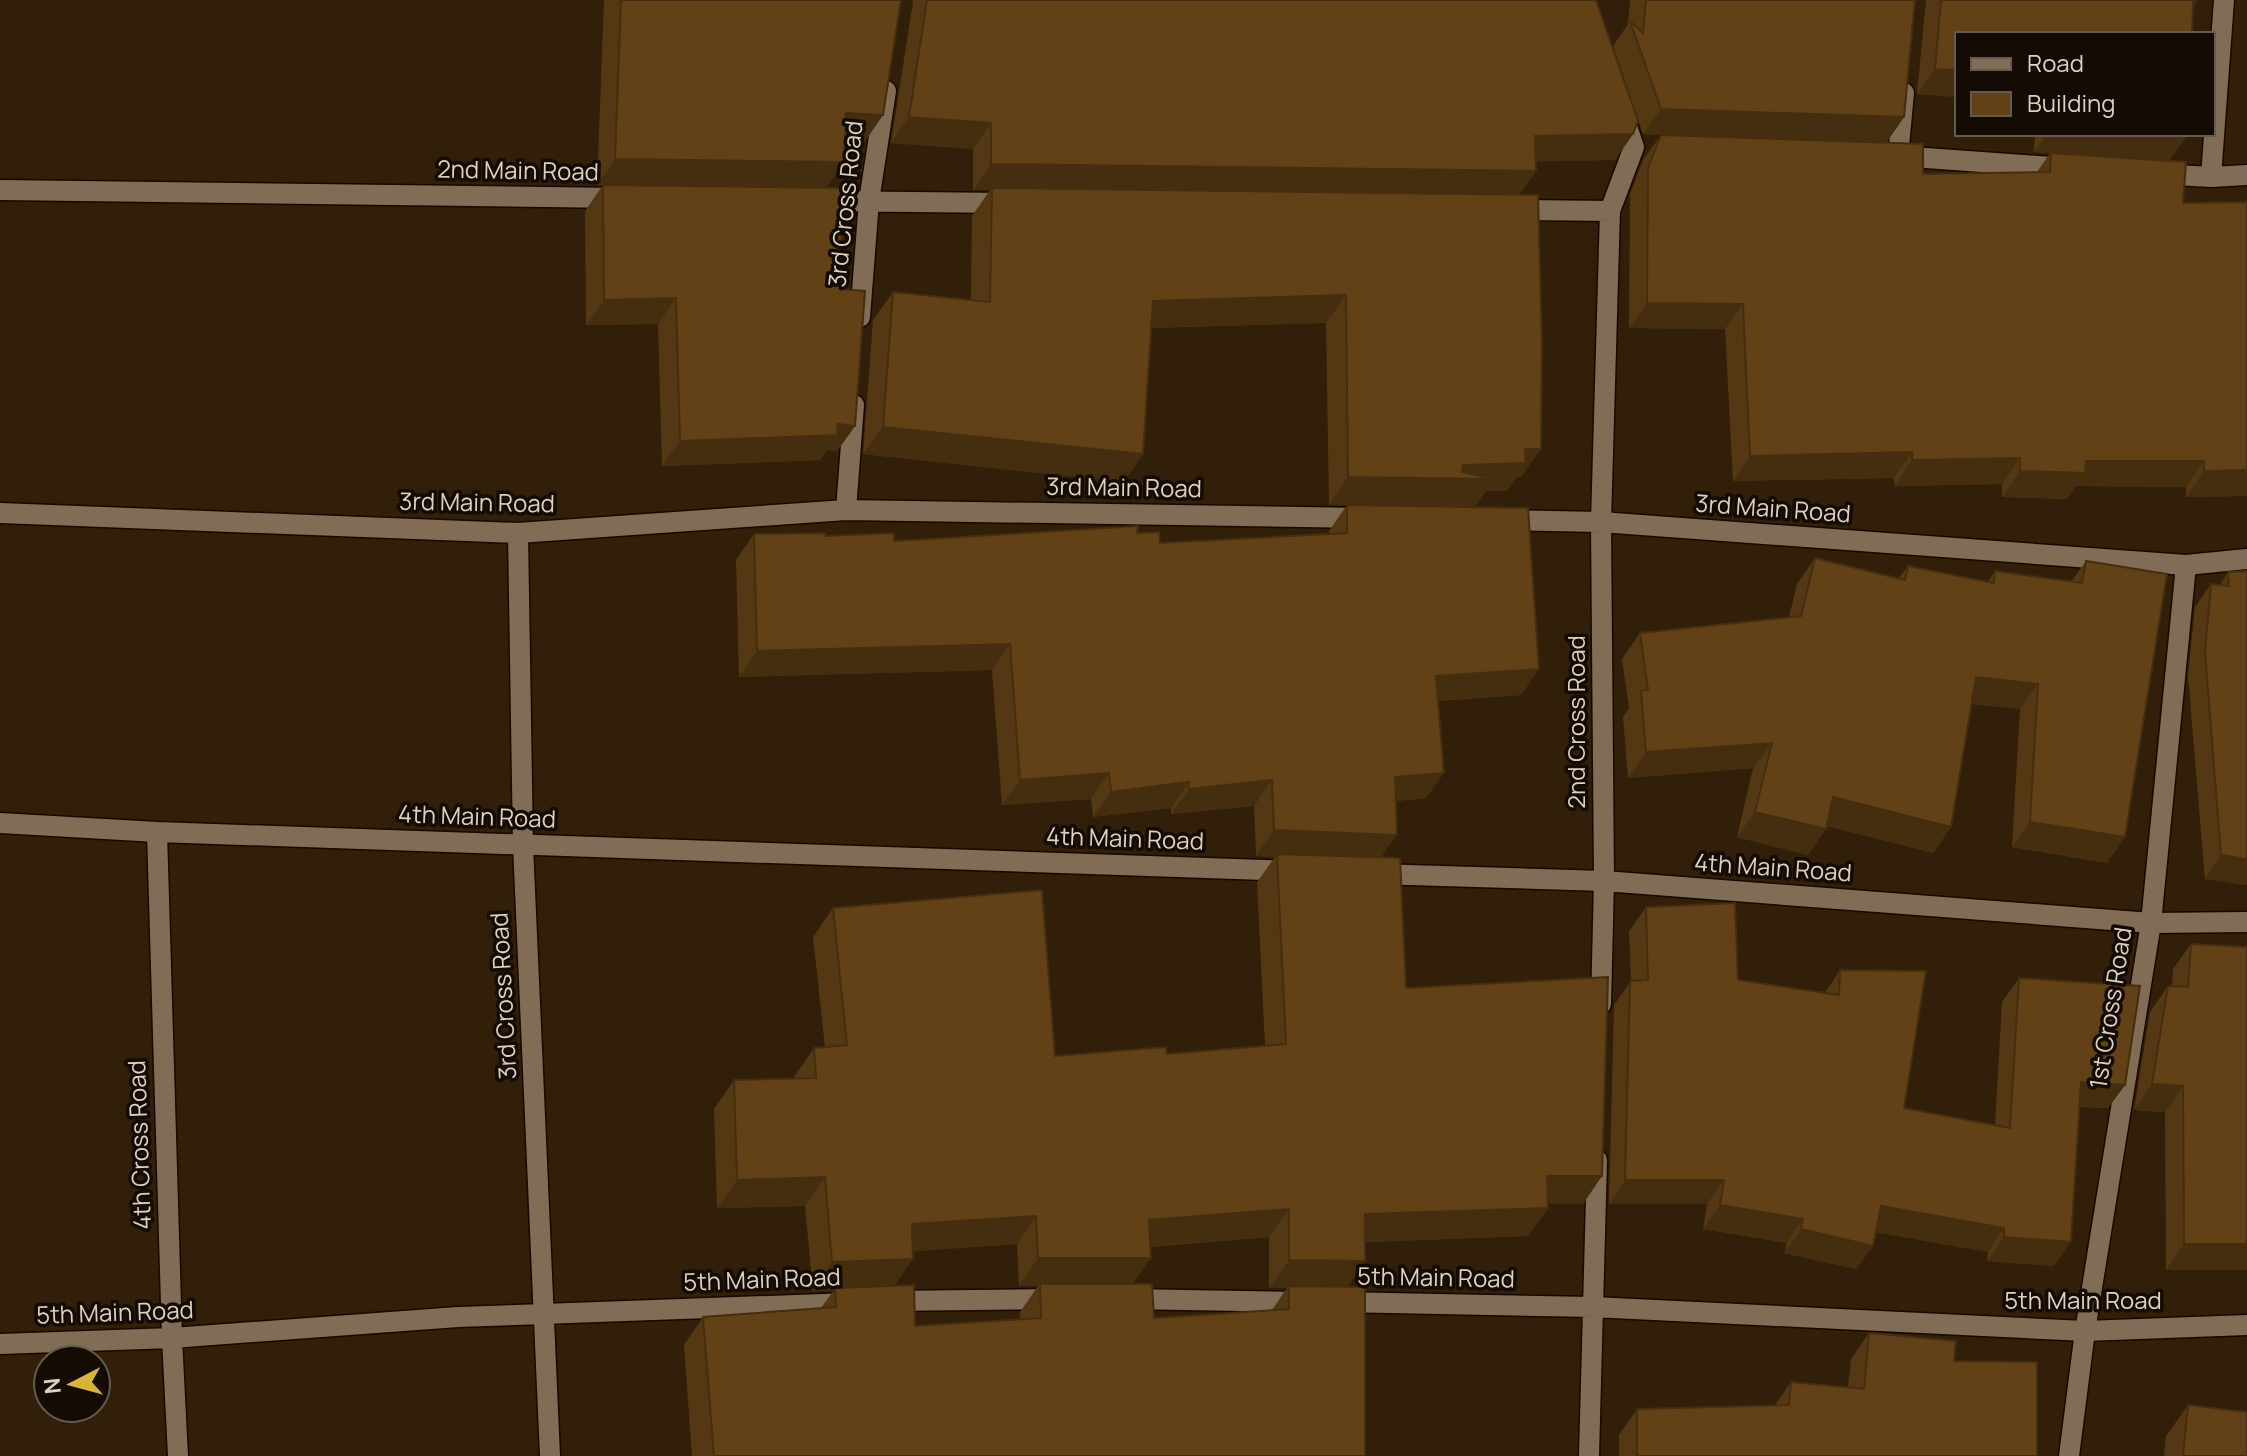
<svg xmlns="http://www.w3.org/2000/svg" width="2247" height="1456" font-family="Manrope,sans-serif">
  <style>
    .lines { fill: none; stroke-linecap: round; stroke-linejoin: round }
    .minor-casing { stroke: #180800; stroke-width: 23 }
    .minor { stroke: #816c55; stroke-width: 20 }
    .wall { fill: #543814; fill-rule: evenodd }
    .shaded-wall { fill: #452e10 }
    .building { fill: #624117; stroke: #452e10; stroke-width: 2 }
    .labels { text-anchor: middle; stroke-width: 7; stroke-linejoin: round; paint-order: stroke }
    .street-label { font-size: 24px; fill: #dcd0c3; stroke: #130b04 }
  </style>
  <rect width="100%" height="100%" fill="#311f0a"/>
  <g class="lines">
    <g class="minor-casing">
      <path id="minor" d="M 1898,156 L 2066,168
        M 1898,156 L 1904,93
        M 2157,174 L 2211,177 L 2247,175
        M 2211,177 L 2224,0
        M 0,190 L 620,198
        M 816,201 L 1008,203
        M 1512,210 L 1610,211
        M 860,317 L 869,201 L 886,91
        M 846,510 L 854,405
        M 0,513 L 518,533 L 846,510 L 1365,518
        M 1505,520 L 1601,522 L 2186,565 L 2247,559
        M 518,533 L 523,845 L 550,1456
        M 0,823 L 157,832 L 1291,871
        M 157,832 L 172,1338 L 178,1456
        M 1375,874 L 1604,881 L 2151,923 L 2247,922
        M 1601,1004 L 1604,881 L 1601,522 L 1610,211 L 1634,147 L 1623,115
        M 1127,1299 L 1303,1302
        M 887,1301 L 1055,1299
        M 1339,1302 L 1593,1307 L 2085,1331 L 2247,1325
        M 0,1344 L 172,1338 L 458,1317 L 851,1303
        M 1589,1456 L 1597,1160
        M 2069,1456 L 2085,1331 L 2151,923 L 2186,565"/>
    </g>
    <use href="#minor" class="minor"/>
  </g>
  <path class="wall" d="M 604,0 L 901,0 L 883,115 L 865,141 L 845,140 L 844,162 L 826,188 L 597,185 Z
    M 912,0 L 1596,0 L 1633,134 L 1615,160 L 1536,161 L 1519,195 L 1521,477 L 1517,477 L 1507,491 L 1486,491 L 1475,507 L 1539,669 L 1521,695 L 1438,701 L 1426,798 L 1396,801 L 1382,857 L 1406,988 L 1583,1204 L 1548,1204 L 1548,1208 L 1528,1236 L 1365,1242 L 1365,1261 L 1347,1287 L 1365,1456 L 692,1456 L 684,1345 L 703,1317 L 821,1308 L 834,1290 L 813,1291 L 805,1206 L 717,1208 L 714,1109 L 734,1080 L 794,1079 L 794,1077 L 814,1048 L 825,1047 L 813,937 L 833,908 L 1055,1056 L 1167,1054 L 1265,1046 L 1257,882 L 1275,857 L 1256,856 L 1254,806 L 1171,814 L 1171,808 L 1093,817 L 1091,799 L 1002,805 L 992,670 L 739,677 L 736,560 L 754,534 L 825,536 L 894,541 L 1137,533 L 1160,543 L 1329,534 L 1329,531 L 1347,505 L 1329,505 L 1326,323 L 1151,328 L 1143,454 L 1124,482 L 863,454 L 873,320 L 893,292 L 971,300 L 972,216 L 990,190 L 973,190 L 973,149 L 891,143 L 913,2 ZM 1269,1237 L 1269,1288 L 1287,1288 L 1272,1310 L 1154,1318 L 1132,1284 L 1150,1247 ZM 1017,1244 L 1019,1286 L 1038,1286 L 1020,1312 L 1020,1319 L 915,1326 L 894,1286 L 913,1251 Z
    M 1630,0 L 1915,0 L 1904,117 L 1886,143 L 1923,174 L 2037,172 L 2050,153 L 2034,152 L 2035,134 L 2187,134 L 2169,161 L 2183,203 L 2247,496 L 2186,497 L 2186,487 L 2076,486 L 2067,499 L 2002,497 L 2002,484 L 1895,486 L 1894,478 L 1733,481 L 1725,329 L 1629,328 L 1630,194 L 1643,160 L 1661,135 L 1643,134 L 1613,46 L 1628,24 Z
    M 1926,0 L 2196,0 L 2193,6 L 1957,34 L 1957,97 L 1917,94 Z
    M 603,185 L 840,289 L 855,426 L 837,451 L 827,450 L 820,460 L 662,466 L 658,324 L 586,325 L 585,211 Z
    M 1815,558 L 1899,578 L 1908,566 L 1988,582 L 1995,571 L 2071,582 L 2086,561 L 2125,837 L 2107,863 L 2012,847 L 2020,709 L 1971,704 L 1951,827 L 1933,853 L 1827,826 L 1808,855 L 1737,837 L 1753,768 L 1628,778 L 1623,717 L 1629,708 L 1622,659 L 1640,633 L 1789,617 L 1797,584 Z
    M 2247,571 L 2247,885 L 2205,879 L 2188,675 L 2195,607 L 2211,584 L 2220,585 L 2228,572 Z
    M 1646,907 L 1738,980 L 1825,993 L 1840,970 L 1904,1108 L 1995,1125 L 2002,1002 L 2019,978 L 2125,1085 L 2108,1108 L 2079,1107 L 2054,1266 L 1987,1261 L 1988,1252 L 1875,1232 L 1873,1246 L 1856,1269 L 1784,1253 L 1787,1243 L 1703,1229 L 1707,1204 L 1609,1204 L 1614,1005 L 1631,981 L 1629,931 Z
    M 2191,944 L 2247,947 L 2247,1270 L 2166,1270 L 2165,1112 L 2134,1110 L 2150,1012 L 2168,986 L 2172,986 L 2173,969 Z
    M 1869,1333 L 1954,1361 L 2037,1456 L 1619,1456 L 1619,1435 L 1637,1409 L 1775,1405 L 1791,1382 L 1848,1387 L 1851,1359 Z
    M 2188,1405 L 2247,1456 L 2164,1456 L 2166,1436 Z"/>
  <path class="shaded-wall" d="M 1935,69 L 1957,70 L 1957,97 L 1917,94 Z
    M 1661,109 L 1904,117 L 1886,143 L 1643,134 Z
    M 846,113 L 883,115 L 865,141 L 828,138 Z
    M 909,117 L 991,123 L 973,149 L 891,143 Z
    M 1633,134 L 1615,160 L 1517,162 L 1535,136 Z
    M 2047,134 L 2160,134 L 2187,136 L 2169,161 L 2034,152 Z
    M 615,159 L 844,162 L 826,188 L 597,185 Z
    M 991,164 L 1536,171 L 1518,197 L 973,190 Z
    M 1346,295 L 1326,323 L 1133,328 L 1153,301 Z
    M 676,298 L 658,324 L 586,325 L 604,300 Z
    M 1647,303 L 1743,304 L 1725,329 L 1629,328 Z
    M 837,424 L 855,426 L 837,451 L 827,450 L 820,460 L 662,466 L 680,441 Z
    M 883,427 L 1143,454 L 1124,482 L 863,454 Z
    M 1525,449 L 1541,449 L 1521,477 L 1517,477 L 1507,491 L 1486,491 L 1475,507 L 1329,505 L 1348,477 L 1463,465 Z
    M 1912,452 L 1894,478 L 1733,481 L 1750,456 Z
    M 2020,458 L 2002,484 L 1895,486 L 1912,460 Z
    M 2086,461 L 2204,461 L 2186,487 L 2076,486 L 2067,499 L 2002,497 L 2020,471 Z
    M 2247,470 L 2247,496 L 2186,497 L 2204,471 Z
    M 1010,644 L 992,670 L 739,677 L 757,651 Z
    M 1539,669 L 1521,695 L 1418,702 L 1436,676 Z
    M 1976,677 L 2038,684 L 2020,709 L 1958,702 Z
    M 1772,743 L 1753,768 L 1628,778 L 1646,752 Z
    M 1109,773 L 1091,799 L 1002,805 L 1020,780 Z
    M 1444,773 L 1426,798 L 1377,803 L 1395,777 Z
    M 1272,780 L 1254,806 L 1171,814 L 1189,789 Z
    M 1189,782 L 1171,808 L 1093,817 L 1111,792 Z
    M 1833,797 L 1951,827 L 1933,853 L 1815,823 Z
    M 1755,812 L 1826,829 L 1808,855 L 1737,837 Z
    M 2030,822 L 2125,837 L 2107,863 L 2012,847 Z
    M 1274,830 L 1397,835 L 1379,860 L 1277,854 L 1275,857 L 1256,856 Z
    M 2221,855 L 2247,859 L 2247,885 L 2205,879 Z
    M 2081,1082 L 2125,1085 L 2108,1108 L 2064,1106 Z
    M 2152,1084 L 2183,1086 L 2165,1112 L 2134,1110 Z
    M 1547,1176 L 1602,1176 L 1583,1204 L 1527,1204 Z
    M 825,1177 L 805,1206 L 717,1208 L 737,1180 Z
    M 1625,1180 L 1724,1180 L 1707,1204 L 1609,1204 Z
    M 1720,1205 L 1803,1219 L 1787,1243 L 1703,1229 Z
    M 1881,1206 L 2004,1228 L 1988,1252 L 1864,1230 Z
    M 1548,1208 L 1528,1236 L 1345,1243 L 1365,1214 Z
    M 1289,1209 L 1269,1237 L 1129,1248 L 1149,1220 Z
    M 1036,1216 L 1017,1244 L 892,1253 L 912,1224 Z
    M 1801,1229 L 1873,1246 L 1856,1269 L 1784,1253 Z
    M 2004,1237 L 2071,1242 L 2054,1266 L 1987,1261 Z
    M 2184,1244 L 2247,1244 L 2247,1270 L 2166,1270 Z
    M 1038,1258 L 1151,1258 L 1131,1286 L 1040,1284 L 1038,1286 L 1019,1286 Z
    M 913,1259 L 893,1288 L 813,1291 L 832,1262 Z
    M 1289,1260 L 1365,1261 L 1345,1289 L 1289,1286 L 1287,1288 L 1269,1288 Z"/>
  <path class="building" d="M 621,0 L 901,0 L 883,115 L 846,113 L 844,162 L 615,159 Z
    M 927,0 L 1596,0 L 1638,121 L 1633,134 L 1535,136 L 1536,171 L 991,164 L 991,123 L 909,117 Z
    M 1646,0 L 1915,0 L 1904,117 L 1661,109 L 1630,21 L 1643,33 Z
    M 1941,0 L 2196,0 L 2196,2 L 2193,2 L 2192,34 L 1957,34 L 1957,70 L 1935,69 Z
    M 2160,134 L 2187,134 L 2187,136 Z
    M 1661,135 L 1923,144 L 1923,174 L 2050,172 L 2051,153 L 2186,162 L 2183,203 L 2247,202 L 2247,470 L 2204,471 L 2204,461 L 2086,461 L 2085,473 L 2020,471 L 2020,458 L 1912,460 L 1912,452 L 1750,456 L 1743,304 L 1647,303 L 1648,168 Z
    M 603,185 L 843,188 L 840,289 L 865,291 L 855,426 L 837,424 L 838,435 L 680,441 L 676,298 L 604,300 Z
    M 992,188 L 1538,195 L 1542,344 L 1541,449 L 1525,449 L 1526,463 L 1463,465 L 1462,472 L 1495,479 L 1348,477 L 1346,295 L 1153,301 L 1143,454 L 883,427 L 893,292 L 990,302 Z
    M 1347,505 L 1528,508 L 1539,669 L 1436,676 L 1444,773 L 1395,777 L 1397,835 L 1274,830 L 1272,780 L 1189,789 L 1189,782 L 1111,792 L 1109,773 L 1020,780 L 1010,644 L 757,651 L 754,534 L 825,533 L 825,536 L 894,533 L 894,541 L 1138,526 L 1137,533 L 1159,532 L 1160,543 L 1347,533 Z
    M 1815,558 L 1905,580 L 1908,566 L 1994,583 L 1995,571 L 2082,583 L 2086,561 L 2167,574 L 2125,837 L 2030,822 L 2038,684 L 1976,677 L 1951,827 L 1833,797 L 1826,829 L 1755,812 L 1772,743 L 1646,752 L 1641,691 L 1648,690 L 1640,633 L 1801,616 Z
    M 2247,571 L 2247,859 L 2221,855 L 2205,652 L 2211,584 L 2229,586 L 2228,572 Z
    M 1277,854 L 1400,858 L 1406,988 L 1608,977 L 1602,1176 L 1547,1176 L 1548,1208 L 1365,1214 L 1365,1261 L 1289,1260 L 1289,1209 L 1149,1220 L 1151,1258 L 1038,1258 L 1036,1216 L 912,1224 L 913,1259 L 832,1262 L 825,1177 L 737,1180 L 734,1080 L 816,1078 L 814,1048 L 847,1045 L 833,908 L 1042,890 L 1055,1056 L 1166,1047 L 1167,1054 L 1286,1044 Z
    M 1735,903 L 1738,980 L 1839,995 L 1840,970 L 1926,971 L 1904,1108 L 2010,1128 L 2019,978 L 2140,986 L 2125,1085 L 2081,1082 L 2071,1242 L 2004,1237 L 2004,1228 L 1881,1206 L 1873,1246 L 1801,1229 L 1803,1219 L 1720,1205 L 1724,1180 L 1625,1180 L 1630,981 L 1648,980 L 1646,907 Z
    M 2191,944 L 2247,947 L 2247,1244 L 2184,1244 L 2183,1086 L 2152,1084 L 2168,986 L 2188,987 Z
    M 1040,1284 L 1152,1284 L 1154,1318 L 1289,1309 L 1289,1286 L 1365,1287 L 1365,1456 L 714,1456 L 703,1317 L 836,1307 L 835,1288 L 914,1285 L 915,1326 L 1041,1318 Z
    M 1869,1333 L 1956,1341 L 1954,1361 L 2037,1362 L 2037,1456 L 1637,1456 L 1637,1409 L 1789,1405 L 1791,1382 L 1864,1389 Z
    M 2188,1405 L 2247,1412 L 2247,1456 L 2183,1456 Z"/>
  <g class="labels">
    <g class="street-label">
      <text transform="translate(518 171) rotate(1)" y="8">2nd Main Road</text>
      <text transform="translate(846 204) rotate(-84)" y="8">3rd Cross Road</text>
      <text transform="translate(1124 488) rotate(1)" y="8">3rd Main Road</text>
      <text transform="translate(477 503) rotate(1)" y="8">3rd Main Road</text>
      <text transform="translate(1773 509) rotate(4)" y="8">3rd Main Road</text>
      <text transform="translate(1577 722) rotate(-90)" y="8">2nd Cross Road</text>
      <text transform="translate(477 817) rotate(2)" y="8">4th Main Road</text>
      <text transform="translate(1125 839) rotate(2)" y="8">4th Main Road</text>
      <text transform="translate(1773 868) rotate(4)" y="8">4th Main Road</text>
      <text transform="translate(504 996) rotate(-93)" y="8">3rd Cross Road</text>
      <text transform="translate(2111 1008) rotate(-81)" y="8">1st Cross Road</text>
      <text transform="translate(140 1145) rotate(-92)" y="8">4th Cross Road</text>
      <text transform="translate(1436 1278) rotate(1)" y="8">5th Main Road</text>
      <text transform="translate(762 1280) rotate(-2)" y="8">5th Main Road</text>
      <text x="2083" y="1309">5th Main Road</text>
      <text transform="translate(115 1313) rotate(-2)" y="8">5th Main Road</text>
    </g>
  </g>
  <rect x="1955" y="32" width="260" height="104" fill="#130b04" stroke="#635a50" stroke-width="2"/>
  <rect x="1971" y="58" width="40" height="12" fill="#816c55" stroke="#635a50" stroke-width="2"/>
  <text x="2027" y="72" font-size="24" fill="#dcd0c3">Road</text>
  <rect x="1971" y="92" width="40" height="24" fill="#624117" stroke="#635a50" stroke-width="2"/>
  <text x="2027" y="112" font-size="24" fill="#dcd0c3">Building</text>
  <g transform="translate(72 1384) rotate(264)"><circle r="38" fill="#130b04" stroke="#635a50" stroke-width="2"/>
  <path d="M0-6L14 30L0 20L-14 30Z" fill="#d6b534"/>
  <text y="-12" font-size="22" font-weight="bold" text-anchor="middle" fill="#dcd0c3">N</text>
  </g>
</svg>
